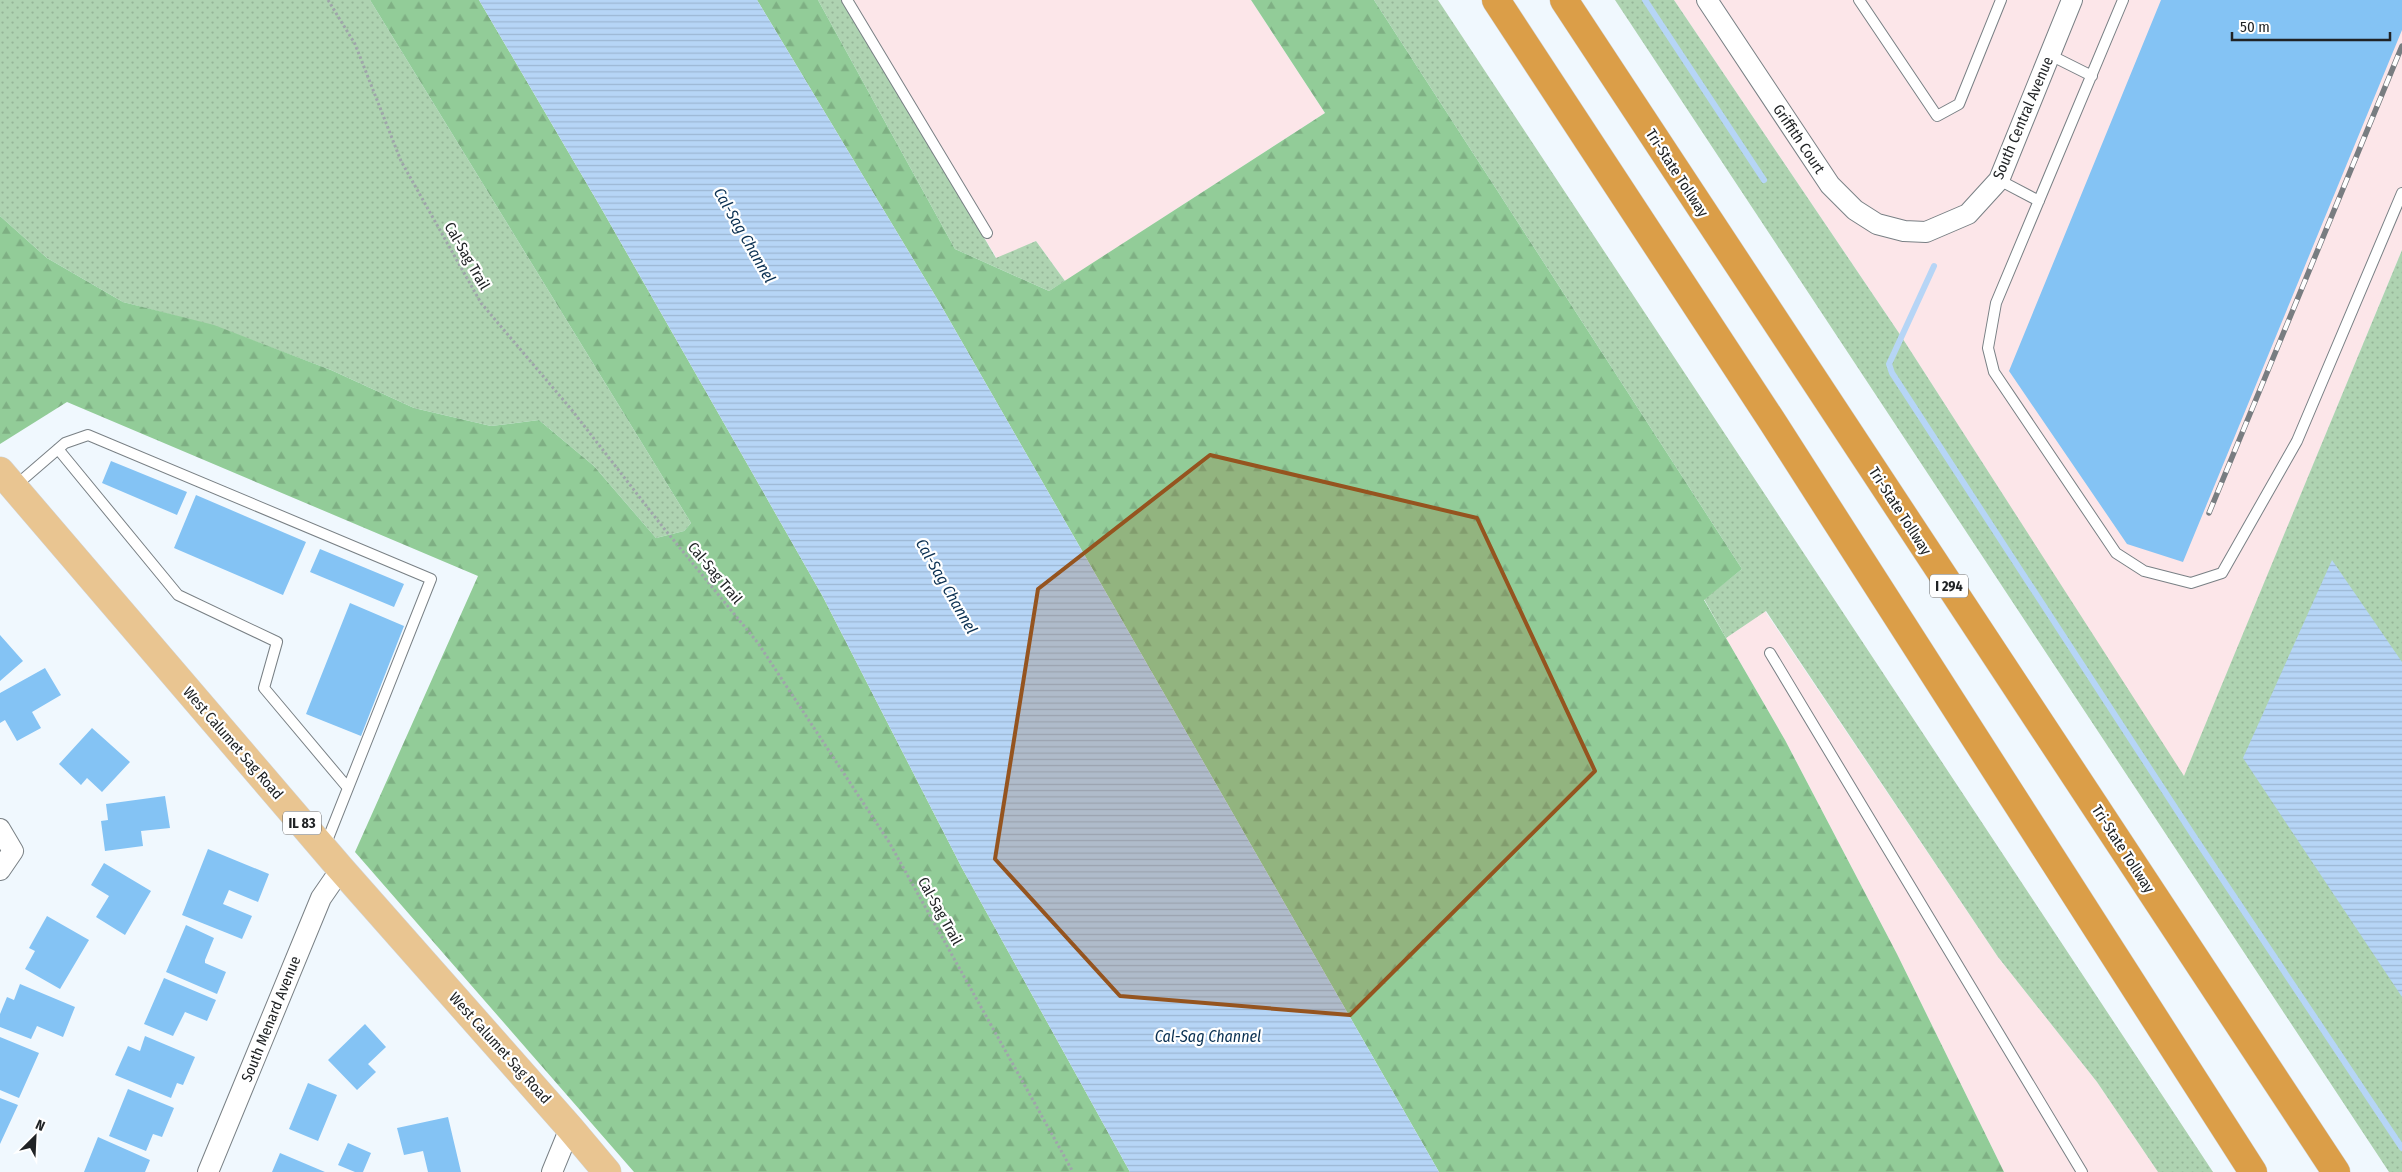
<svg xmlns="http://www.w3.org/2000/svg" width="2402" height="1172" font-family="'Fira Sans Condensed',sans-serif">
  <style>
    .industrial { fill: #fce6e9 }
    .grass { fill: url(#grass-dots) }
    .forest { fill: url(#forest-firs) }
    .water { fill: url(#water-rules) }
    .lines { fill: none; stroke-linecap: round; stroke-linejoin: round }
    .stream { stroke: #b6d5f6; stroke-width: 6 }
    .building { fill: #84c3f4 }
    .lane-casing { stroke: #798085; stroke-width: 12 }
    .street-casing { stroke: #798085; stroke-width: 22 }
    .primary-casing { stroke: #d2d3d3; stroke-width: 29 }
    .highway-casing { stroke: #d2d3d3; stroke-width: 29 }
    .path { stroke: #9fa5aa; stroke-width: 3; stroke-dasharray: 2.5 2.5; stroke-linecap: butt }
    .lane { stroke: #fff; stroke-width: 10 }
    .street { stroke: #fff; stroke-width: 20 }
    .primary { stroke: #e9c591; stroke-width: 28 }
    .highway { stroke: #db9e48; stroke-width: 28 }
    .rail-casing { stroke: #787d81; stroke-width: 5.5 }
    .rail { stroke: #fff; stroke-width: 4; stroke-dasharray: 11; stroke-linecap: butt }
    .marked { fill: #95541f; fill-opacity: 0.2; stroke: #95541f; stroke-width: 4; stroke-linejoin: round }
    .labels { text-anchor: middle; stroke-width: 4.5; stroke-linejoin: round; paint-order: stroke }
    .shield { fill: #fff; stroke: #636566; stroke-width: 1 }
    .shield-label { font-size: 14px; font-weight: bold; fill: #202325 }
    .street-label { font-size: 15px; fill: #202325; stroke: #fff }
    .water-label { font-size: 16px; font-style: italic; fill: #092f51; stroke: #fff }
  </style>
  <defs>
    <pattern id="grass-dots" width="8" height="8" patternUnits="userSpaceOnUse" patternTransform="scale(1.25)"><rect width="8" height="8" fill="#aed3b1"/><path d="M2 2h.1M6 6h.1" fill="none" stroke="#95b598" stroke-width="1.8" stroke-linecap="round"/></pattern>
    <pattern id="forest-firs" width="22" height="20" patternUnits="userSpaceOnUse" patternTransform="scale(1.25)"><rect width="22" height="20" fill="#92cc98"/><path d="M5 1l3.5 6h-7zM16 11l3.5 6h-7z" fill="#7eaf83"/></pattern>
    <pattern id="water-rules" width="6" height="5" patternUnits="userSpaceOnUse" patternTransform="scale(1.25)"><rect width="6" height="5" fill="#b6d5f6"/><path d="M0 2.5h6" fill="none" stroke="#9cb7d3"/></pattern>
  </defs>
  <rect width="100%" height="100%" fill="#f0f8fe"/>
  <path class="industrial" d="M 845,0 L 1251,0 L 1325,113 L 1065,281 L 1036,241 L 997,259 Z
    M 1674,0 L 2402,0 L 2402,250 L 2184,777 L 1901,336 Z
    M 1765,611 L 1998,957 L 2097,1082 L 2158,1172 L 2004,1172 L 1897,954 L 1785,740 L 1726,638 Z"/>
  <path class="grass" d="M 0,0 L 370,0 L 691,523 L 684,531 L 656,538 L 594,466 L 539,420 L 491,426 L 414,408 L 331,370 L 214,326 L 123,302 L 47,258 L 0,216 Z
    M 818,0 L 845,0 L 996,258 L 1036,241 L 1065,281 L 1049,291 L 955,249 Z
    M 1374,0 L 1438,0 L 2213,1172 L 2158,1172 L 2097,1082 L 1998,957 L 1766,611 L 1726,638 L 1704,599 L 1742,569 Z
    M 1615,0 L 1674,0 L 1901,336 L 2184,776 L 2402,250 L 2402,1172 L 2389,1172 Z"/>
  <path class="forest" d="M 370,0 L 479,0 L 600,206 L 822,595 L 962,868 L 1130,1172 L 634,1172 L 355,852 L 478,576 L 67,402 L 0,444 L 0,216 L 47,258 L 123,302 L 214,325 L 331,370 L 414,408 L 491,426 L 539,420 L 594,466 L 656,538 L 684,531 L 691,523 Z
    M 757,0 L 818,0 L 955,249 L 1049,291 L 1325,113 L 1251,0 L 1374,0 L 1742,569 L 1704,600 L 1785,740 L 1897,954 L 2004,1172 L 1439,1172 L 939,302 Z"/>
  <path class="water" d="M 479,0 L 757,0 L 939,302 L 1439,1172 L 1130,1172 L 962,868 L 822,595 L 600,206 Z
    M 2332,560 L 2402,662 L 2402,997 L 2243,758 Z"/>
  <g class="lines">
    <path class="stream" d="M 1645,0 L 1764,180
      M 1934,266 L 1889,364 L 1892,373 L 2195,838 L 2402,1148"/>
  </g>
  <path class="building" d="M 2161,0 L 2402,0 L 2402,30 L 2183,562 L 2127,544 L 2009,371 Z
    M 111,461 L 187,492 L 177,515 L 102,483 Z
    M 196,495 L 306,542 L 283,595 L 174,548 Z
    M 320,549 L 404,584 L 394,607 L 310,572 Z
    M 350,603 L 404,626 L 361,736 L 306,714 Z
    M 0,635 L 23,661 L 0,681 Z
    M 45,668 L 61,695 L 32,712 L 41,728 L 17,741 L 5,720 L 0,723 L 0,693 Z
    M 92,728 L 130,762 L 102,792 L 87,778 L 81,785 L 59,764 Z
    M 165,796 L 170,828 L 141,831 L 143,846 L 105,851 L 101,821 L 108,820 L 106,804 Z
    M 208,849 L 269,874 L 258,902 L 229,890 L 223,904 L 252,916 L 242,939 L 182,915 Z
    M 104,863 L 151,891 L 125,935 L 96,917 L 109,896 L 91,885 Z
    M 47,916 L 89,940 L 60,989 L 25,969 L 35,951 L 29,948 Z
    M 186,925 L 214,938 L 205,960 L 205,963 L 226,972 L 217,994 L 166,972 Z
    M 164,978 L 216,1000 L 207,1021 L 185,1012 L 173,1036 L 144,1024 Z
    M 20,984 L 75,1007 L 63,1037 L 37,1026 L 31,1039 L 0,1027 L 0,1014 L 7,997 L 14,1000 Z
    M 365,1024 L 386,1047 L 368,1064 L 376,1072 L 357,1090 L 328,1060 Z
    M 145,1036 L 195,1057 L 183,1085 L 177,1083 L 171,1098 L 115,1075 L 128,1046 L 140,1051 Z
    M 0,1037 L 39,1053 L 19,1098 L 0,1090 Z
    M 308,1083 L 337,1095 L 318,1141 L 289,1129 Z
    M 128,1089 L 174,1108 L 162,1137 L 153,1134 L 146,1151 L 109,1136 Z
    M 0,1098 L 18,1105 L 0,1144 Z
    M 448,1117 L 461,1172 L 428,1172 L 423,1151 L 404,1155 L 397,1128 Z
    M 98,1137 L 150,1160 L 145,1172 L 84,1172 Z
    M 348,1143 L 371,1153 L 363,1172 L 355,1172 L 338,1165 Z
    M 280,1153 L 325,1172 L 272,1172 Z"/>
  <g class="lines">
    <g class="lane-casing">
      <path id="lane" d="M 847,0 L 987,233
        M 1859,0 L 1937,116 L 1959,104 L 2001,0
        M 2123,0 L 1996,303 L 1988,348 L 1994,372 L 2116,553 L 2144,571 L 2191,583 L 2222,573 L 2297,441 L 2402,193
        M 2050,55 L 2092,76
        M 1999,180 L 2039,201
        M 58,449 L 178,595 L 277,642 L 264,688 L 348,788
        M 14,487 L 65,443 L 88,435 L 431,579 L 325,846
        M 1770,653 L 2082,1172"/>
    </g>
    <g class="street-casing">
      <path id="street" d="M 1707,0 L 1830,185 L 1855,210 L 1877,224 L 1904,231 L 1926,232 L 1968,214 L 1999,180 L 2072,0
        M 0,829 L 13,851 L 0,870
        M 208,1172 L 321,898 L 341,869
        M 552,1172 L 570,1128"/>
    </g>
    <g class="primary-casing">
      <path id="primary" d="M 0,471 L 341,869 L 570,1128 L 607,1172"/>
    </g>
    <g class="highway-casing">
      <path id="highway" d="M 1496,0 L 1772,421 L 2253,1172
        M 1564,0 L 2336,1172"/>
    </g>
    <path class="path" d="M 328,0 L 355,44 L 401,161 L 481,303 L 571,409 L 662,526 L 758,643 L 889,842 L 1073,1172"/>
    <use href="#lane" class="lane"/>
    <use href="#street" class="street"/>
    <use href="#primary" class="primary"/>
    <use href="#highway" class="highway"/>
    <g class="rail-casing">
      <path id="rail" d="M 2209,513 L 2402,46"/>
    </g>
    <use href="#rail" class="rail"/>
  </g>
  <path class="marked" d="M 1210,455 L 1477,518 L 1595,771 L 1350,1015 L 1120,996 L 995,859 L 1038,589 Z"/>
  <g class="labels">
    <g class="shield">
      <rect x="1930" y="574.5" width="38" height="23" rx="4"/>
      <rect x="283" y="811.5" width="38" height="23" rx="4"/>
    </g>
    <g class="shield-label">
      <text x="1949" y="591">I 294</text>
      <text x="302" y="828">IL 83</text>
    </g>
    <g class="street-label">
      <text transform="translate(2023 118) rotate(-67)" y="5">South Central Avenue</text>
      <text transform="translate(1799 139) rotate(56)" y="5">Griffith Court</text>
      <text transform="translate(1677 173) rotate(57)" y="5">Tri-State Tollway</text>
      <text transform="translate(467 256) rotate(60)" y="5">Cal-Sag Trail</text>
      <text transform="translate(1900 511) rotate(57)" y="5">Tri-State Tollway</text>
      <text transform="translate(715 573) rotate(50)" y="5">Cal-Sag Trail</text>
      <text transform="translate(233 743) rotate(49)" y="5">West Calumet Sag Road</text>
      <text transform="translate(2123 849) rotate(57)" y="5">Tri-State Tollway</text>
      <text transform="translate(940 911) rotate(61)" y="5">Cal-Sag Trail</text>
      <text transform="translate(271 1019) rotate(-68)" y="5">South Menard Avenue</text>
      <text transform="translate(500 1048) rotate(48)" y="5">West Calumet Sag Road</text>
    </g>
    <g class="water-label">
      <text transform="translate(745 235) rotate(60)" y="6">Cal-Sag Channel</text>
      <text transform="translate(947 586) rotate(60)" y="6">Cal-Sag Channel</text>
      <text x="1208" y="1042">Cal-Sag Channel</text>
    </g>
  </g>
  <g transform="translate(35 1137) rotate(24)" stroke="#ffffff" stroke-width="4" paint-order="stroke">
  <path d="M0-4L9 19L0 12L-9 19Z" fill="#202325"/>
  <text y="-8" font-size="14" font-weight="bold" text-anchor="middle" fill="#202325">N</text>
  </g>
  <path d="M2232 32v8h158v-8" fill="none" stroke="#202325" stroke-width="2.5"/>
  <text x="2240" y="32" font-size="15" fill="#202325" stroke="#ffffff" stroke-width="4" paint-order="stroke">50 m</text>
</svg>
